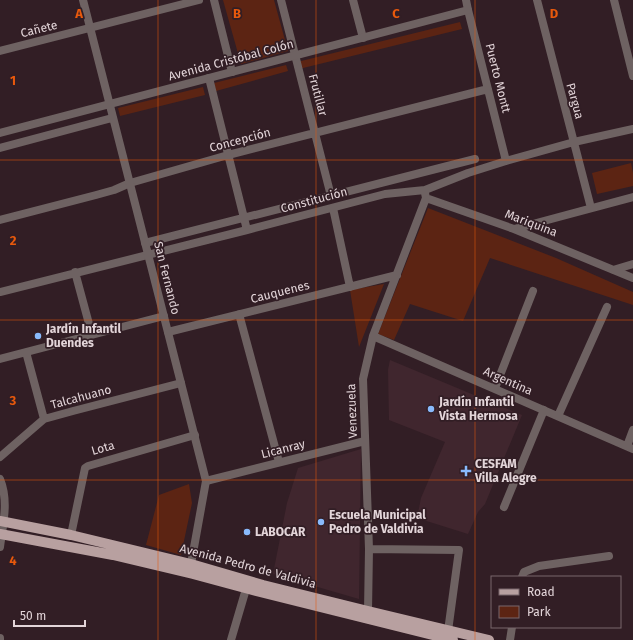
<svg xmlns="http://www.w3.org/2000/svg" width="633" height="640" font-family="'Fira Sans',sans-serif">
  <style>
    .built { fill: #40262e }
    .green { fill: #5c2413 }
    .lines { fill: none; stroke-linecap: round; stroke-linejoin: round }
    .minor { stroke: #6e6262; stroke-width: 8 }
    .tertiary { stroke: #6e6262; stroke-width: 8 }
    .primary { stroke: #b8a0a0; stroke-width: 10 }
    .grid { fill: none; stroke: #e8590c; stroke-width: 1; stroke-opacity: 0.55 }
    .poi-dot { fill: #89bafc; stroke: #321e25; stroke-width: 1.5 }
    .labels { text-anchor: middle; stroke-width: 3.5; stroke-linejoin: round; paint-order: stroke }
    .street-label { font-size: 12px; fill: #e3d5d9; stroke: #321e25 }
    .poi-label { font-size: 12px; font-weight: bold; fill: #e3d5d9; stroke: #321e25; text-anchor: start }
    .grid-label { font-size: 13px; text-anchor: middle; font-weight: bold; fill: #e8590c; stroke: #321e25; stroke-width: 3.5; stroke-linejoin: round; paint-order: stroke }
  </style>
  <rect width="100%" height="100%" fill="#321e25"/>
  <path class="built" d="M 390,360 L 522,415 L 485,504 L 478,512 L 468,534 L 417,518 L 421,498 L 445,442 L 389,420 L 388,370 Z
    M 361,449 L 359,599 L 273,574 L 287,503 L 298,468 Z"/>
  <path class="green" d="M 223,0 L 274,0 L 288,51 L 241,64 Z
    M 460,22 L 462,29 L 299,69 L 297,62 Z
    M 286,65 L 288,71 L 216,91 L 214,83 Z
    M 203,87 L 205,95 L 120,116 L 118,108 Z
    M 631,163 L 633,173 L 633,186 L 597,194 L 592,173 Z
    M 428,208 L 556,258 L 633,292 L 633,305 L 490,258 L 463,321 L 410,304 L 394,340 L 378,334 Z
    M 384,284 L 359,347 L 350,290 Z
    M 189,484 L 192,503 L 181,555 L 146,545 L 159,495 Z"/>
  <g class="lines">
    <path class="minor" d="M 214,0 L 232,72
      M 281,0 L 331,196
      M 353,0 L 363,38
      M 537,0 L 591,208
      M 614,0 L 633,76
      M 468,10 L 506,161
      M 0,51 L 199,0
      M 209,78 L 247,230
      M 425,193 L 426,198 L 514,229 L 633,278
      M 333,208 L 350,287
      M 0,220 L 96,195 L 114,190 L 130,183 L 228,155 L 488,89
      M 514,229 L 633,197
      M 145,243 L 475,159
      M 613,270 L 633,264
      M 75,272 L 92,335
      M 0,292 L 247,230 L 385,194 L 425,190 L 468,173 L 506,161 L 574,142 L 633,129
      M 239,314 L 279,462
      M 168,332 L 397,275
      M 373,336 L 633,449
      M 26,352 L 44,419
      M 0,359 L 164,316
      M 495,388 L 533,291
      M 558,416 L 607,307
      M 627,446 L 633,430
      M 0,457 L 44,419 L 73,411 L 181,383
      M 206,481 L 365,441
      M 504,507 L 544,410
      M 71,535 L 85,468 L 88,466 L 195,435
      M 369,549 L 459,550 L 448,631
      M 522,577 L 524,572 L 539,566 L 609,556
      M 368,611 L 369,549 L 363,379 L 373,336 L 426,198
      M 231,640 L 246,589
      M 510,640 L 512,627"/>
    <path class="tertiary" d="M 83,0 L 206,481 L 191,564
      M 0,133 L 468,10 L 466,0
      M 0,148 L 112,118
      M 0,479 C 9,501 3,524 0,547
      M 0,638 L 0,640"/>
    <path class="primary" d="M 0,521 L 71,535 L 191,564 L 263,585 L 368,611 L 489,640
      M 0,534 L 113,555 L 193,574 L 256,591 L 453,640"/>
  </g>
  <path class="grid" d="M 158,0 L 158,640M 316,0 L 316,640M 475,0 L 475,640M 0,160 L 633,160M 0,320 L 633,320M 0,480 L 633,480"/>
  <g class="poi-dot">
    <circle cx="38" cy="336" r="4"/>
    <circle cx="431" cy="409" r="4"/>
    <path d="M464 465h4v4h4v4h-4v4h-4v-4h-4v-4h4z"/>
    <circle cx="321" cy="522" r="4"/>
    <circle cx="247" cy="532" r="4"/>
  </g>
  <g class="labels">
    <g class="street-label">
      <text transform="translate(39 29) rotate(-14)" y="4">Cañete</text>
      <text transform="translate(231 60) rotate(-15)" y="4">Avenida Cristóbal Colón</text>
      <text transform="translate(498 78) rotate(76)" y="4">Puerto Montt</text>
      <text transform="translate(318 95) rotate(75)" y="4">Frutillar</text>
      <text transform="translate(575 101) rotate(75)" y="4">Pargua</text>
      <text transform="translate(240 140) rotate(-15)" y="4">Concepción</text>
      <text transform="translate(314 200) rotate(-15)" y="4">Constitución</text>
      <text transform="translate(531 223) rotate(21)" y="4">Mariquina</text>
      <text transform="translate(167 278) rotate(76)" y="4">San Fernando</text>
      <text transform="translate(280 292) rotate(-14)" y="4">Cauquenes</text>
      <text transform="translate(508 381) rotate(24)" y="4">Argentina</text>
      <text transform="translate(81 397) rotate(-15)" y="4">Talcahuano</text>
      <text transform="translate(352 411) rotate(-92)" y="4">Venezuela</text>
      <text transform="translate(103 448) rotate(-16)" y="4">Lota</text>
      <text transform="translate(283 449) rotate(-14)" y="4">Licanray</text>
      <text transform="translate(248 566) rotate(15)" y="4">Avenida Pedro de Valdivia</text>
    </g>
    <g class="poi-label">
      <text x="46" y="333">Jardín Infantil<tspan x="46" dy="14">Duendes</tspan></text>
      <text x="439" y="406">Jardín Infantil<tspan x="439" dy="14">Vista Hermosa</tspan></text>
      <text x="475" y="468">CESFAM<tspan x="475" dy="14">Villa Alegre</tspan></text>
      <text x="329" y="519">Escuela Municipal<tspan x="329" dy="14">Pedro de Valdivia</tspan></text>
      <text x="255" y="536">LABOCAR</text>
    </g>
  </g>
  <g class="grid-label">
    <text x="79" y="18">A</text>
    <text x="237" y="18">B</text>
    <text x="396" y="18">C</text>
    <text x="554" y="18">D</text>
    <text x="13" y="85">1</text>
    <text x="13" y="245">2</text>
    <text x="13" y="405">3</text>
    <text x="13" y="565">4</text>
  </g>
  <rect x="491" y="576" width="130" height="52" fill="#321e25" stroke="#79676d"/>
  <rect x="499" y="589" width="20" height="6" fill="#b8a0a0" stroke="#79676d"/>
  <text x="527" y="596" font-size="12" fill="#e3d5d9">Road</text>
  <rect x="499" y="606" width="20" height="12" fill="#5c2413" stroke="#79676d"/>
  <text x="527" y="616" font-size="12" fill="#e3d5d9">Park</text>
  <path d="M14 620v6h71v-6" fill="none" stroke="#e3d5d9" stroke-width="2"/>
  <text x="20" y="620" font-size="12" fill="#e3d5d9" stroke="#321e25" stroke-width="3" paint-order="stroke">50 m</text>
</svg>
